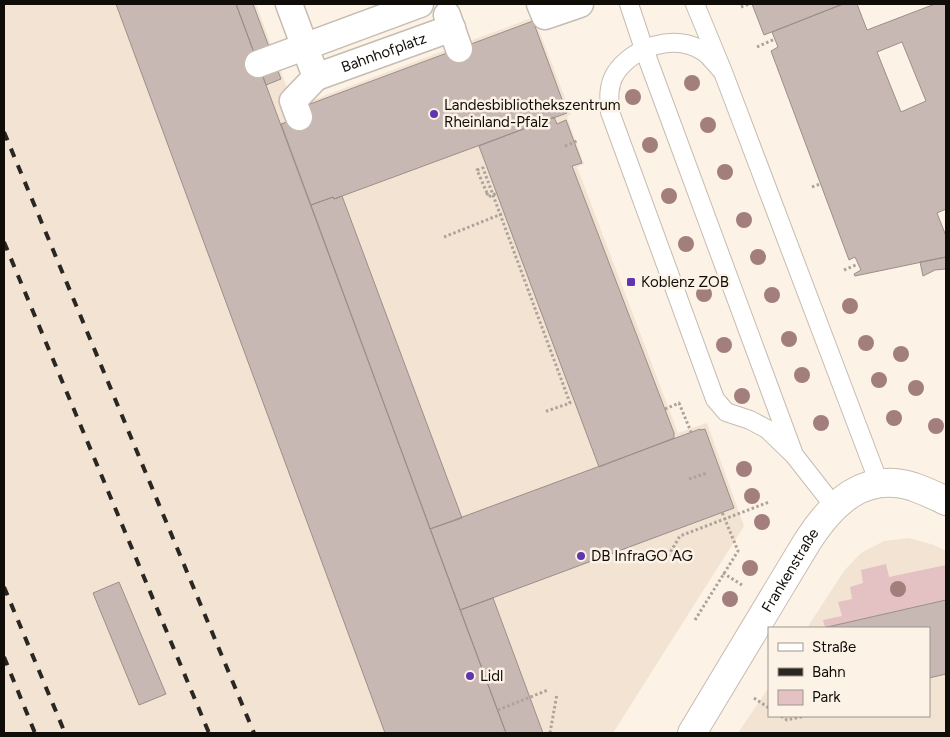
<svg xmlns="http://www.w3.org/2000/svg" width="950" height="737" font-family="Figtree,sans-serif">
  <style>
    .built { fill: #f2e3d2 }
    .green { fill: #e4c2c3 }
    .building { fill: #c7b8b3; stroke: #9c8e89; fill-rule: evenodd }
    .lines { fill: none; stroke-linecap: round; stroke-linejoin: round }
    .service-casing { stroke: #c6bcb1; stroke-width: 20 }
    .pedestrian-casing { stroke: #c6bcb1; stroke-width: 29 }
    .minor-casing { stroke: #c6bcb1; stroke-width: 30 }
    .path { stroke: #aca49b; stroke-width: 3; stroke-dasharray: 2.5 2.5; stroke-linecap: butt }
    .service { stroke: #fff; stroke-width: 18 }
    .pedestrian { stroke: #fff; stroke-width: 26 }
    .minor { stroke: #fff; stroke-width: 28 }
    .rail { stroke: #2a2621; stroke-width: 4; stroke-dasharray: 9 9; stroke-linecap: butt }
    .path-bridge { stroke: #aca49b; stroke-width: 3; stroke-dasharray: 2.5 2.5; stroke-linecap: butt }
    .tree { fill: #a27e7c }
    .poi-dot { fill: #6135ad; stroke: #fcf2e6; stroke-width: 2 }
    .labels { text-anchor: middle; stroke-width: 5; stroke-linejoin: round; paint-order: stroke }
    .street-label { font-size: 15px; fill: #100d09; stroke: #fcf2e6 }
    .poi-label { font-size: 15px; fill: #100d09; stroke: #fcf2e6; text-anchor: start }
  </style>
  <rect width="100%" height="100%" fill="#fcf2e6"/>
  <path class="built" d="M 4,4 L 256,4 L 294,107 L 534,17 L 571,114 L 567,117 L 584,164 L 577,167 L 678,433 L 707,423 L 744,526 L 613,733 L 4,733 Z
    M 909,538 L 934,545 L 946,551 L 946,733 L 738,733 L 769,687 L 769,716 L 929,716 L 929,628 L 807,628 L 844,571 L 861,553 L 884,541 Z"/>
  <path class="green" d="M 886,564 L 889,577 L 946,565 L 946,600 L 825,628 L 823,620 L 842,616 L 838,602 L 852,599 L 850,587 L 863,583 L 861,570 Z"/>
  <path class="building" d="M 116,4 L 236,4 L 506,733 L 385,733 Z
    M 236,4 L 253,4 L 281,79 L 266,85 Z
    M 752,4 L 843,4 L 764,35 Z
    M 843,4 L 857,4 L 867,30 L 935,4 L 946,4 L 946,209 L 937,213 L 946,236 L 946,257 L 855,276 L 854,274 L 861,270 L 855,257 L 849,260 L 771,51 L 778,47 L 772,32 ZM 902,42 L 926,101 L 901,112 L 877,52 Z
    M 533,21 L 567,113 L 334,199 L 333,197 L 311,205 L 281,124 L 305,115 L 302,107 Z
    M 554,117 L 557,124 L 566,120 L 582,163 L 572,166 L 674,433 L 674,438 L 599,467 L 479,146 Z
    M 342,196 L 462,518 L 430,529 L 311,205 L 333,197 L 334,199 Z
    M 946,257 L 946,269 L 935,270 L 923,276 L 920,262 Z
    M 700,429 L 700,430 L 705,429 L 734,508 L 460,610 L 430,529 Z
    M 119,582 L 166,694 L 139,705 L 93,593 Z
    M 493,598 L 543,733 L 506,733 L 460,610 Z
    M 946,600 L 946,674 L 929,678 L 929,628 L 823,628 Z"/>
  <g class="lines">
    <g class="service-casing">
      <path id="service" d="M 629,4 L 644,49 L 793,452
        M 695,4 L 723,72 L 879,483
        M 723,72 C 717,66 711,57 704,52 C 676,32 632,47 615,74 C 608,86 609,98 610,112 L 715,399 L 726,412 L 750,420 L 767,429 L 794,455 L 834,506"/>
    </g>
    <g class="pedestrian-casing">
      <g id="pedestrian">
        <path d="M 289,4 L 316,77 L 293,101 L 299,117"/>
        <path d="M 540,4 L 545,16 L 580,4"/>
        <path d="M 447,15 L 459,49"/>
        <path d="M 258,64 L 420,4"/>
        <path id="s1" d="M 316,77 L 452,28"/>
      </g>
    </g>
    <g class="minor-casing">
      <g id="minor">
        <path id="s2" d="M 692,733 L 807,542 C 832,503 864,471 914,487 C 925,491 936,496 946,501"/>
      </g>
    </g>
    <path class="path" d="M 741,7 L 749,4
      M 757,47 L 775,39
      M 565,146 L 577,141
      M 812,187 L 820,184
      M 487,193 L 477,170 L 483,168 L 570,403 L 544,412
      M 444,237 L 504,213
      M 844,270 L 858,264
      M 665,409 L 679,403 L 691,432
      M 689,479 L 707,473
      M 668,556 L 680,536 L 769,502
      M 723,573 L 742,585
      M 695,620 L 738,551 L 722,512
      M 754,698 L 769,708
      M 498,710 L 548,690
      M 781,716 L 787,720 L 805,716
      M 550,733 L 557,694"/>
    <use href="#service" class="service"/>
    <use href="#pedestrian" class="pedestrian"/>
    <use href="#minor" class="minor"/>
    <path class="rail" d="M 4,132 L 254,733
      M 4,242 L 209,733
      M 4,587 L 65,733
      M 4,657 L 35,733"/>
    <path class="path-bridge" d="M 487,193 L 488,197 L 497,193"/>
  </g>
  <g class="tree">
    <circle cx="692" cy="83" r="8"/>
    <circle cx="633" cy="97" r="8"/>
    <circle cx="708" cy="125" r="8"/>
    <circle cx="650" cy="145" r="8"/>
    <circle cx="725" cy="172" r="8"/>
    <circle cx="669" cy="196" r="8"/>
    <circle cx="744" cy="220" r="8"/>
    <circle cx="686" cy="244" r="8"/>
    <circle cx="758" cy="257" r="8"/>
    <circle cx="704" cy="294" r="8"/>
    <circle cx="772" cy="295" r="8"/>
    <circle cx="850" cy="306" r="8"/>
    <circle cx="789" cy="339" r="8"/>
    <circle cx="866" cy="343" r="8"/>
    <circle cx="724" cy="345" r="8"/>
    <circle cx="901" cy="354" r="8"/>
    <circle cx="802" cy="375" r="8"/>
    <circle cx="879" cy="380" r="8"/>
    <circle cx="916" cy="388" r="8"/>
    <circle cx="742" cy="396" r="8"/>
    <circle cx="894" cy="418" r="8"/>
    <circle cx="821" cy="423" r="8"/>
    <circle cx="936" cy="426" r="8"/>
    <circle cx="744" cy="469" r="8"/>
    <circle cx="752" cy="496" r="8"/>
    <circle cx="762" cy="522" r="8"/>
    <circle cx="750" cy="568" r="8"/>
    <circle cx="898" cy="589" r="8"/>
    <circle cx="730" cy="599" r="8"/>
  </g>
  <g class="poi-dot">
    <circle cx="434" cy="114" r="5"/>
    <rect x="626" y="277" width="10" height="10" rx="2.5"/>
    <circle cx="581" cy="556" r="5"/>
    <circle cx="470" cy="676" r="5"/>
  </g>
  <g class="labels">
    <g class="street-label">
      <text dy="5" stroke="none"><textPath href="#s1" startOffset="72">Bahnhofplatz</textPath></text>
      <text dy="5" stroke="none"><textPath href="#s2" startOffset="190">Frankenstraße</textPath></text>
    </g>
    <g class="poi-label">
      <text x="444" y="110">Landesbibliothekszentrum<tspan x="444" dy="17">Rheinland-Pfalz</tspan></text>
      <text x="641" y="287">Koblenz ZOB</text>
      <text x="591" y="561">DB InfraGO AG</text>
      <text x="480" y="681">Lidl</text>
    </g>
  </g>
  <rect width="950" height="737" fill="none" stroke="#100d09" stroke-width="10"/>
  <rect x="768" y="627" width="162" height="90" fill="#fcf2e6" stroke="#9e968e"/>
  <rect x="778" y="643" width="25" height="8" fill="#ffffff" stroke="#9e968e"/>
  <text x="812" y="652" font-size="15" fill="#100d09">Straße</text>
  <rect x="778" y="668" width="25" height="8" fill="#2a2621" stroke="#9e968e"/>
  <text x="812" y="677" font-size="15" fill="#100d09">Bahn</text>
  <rect x="778" y="690" width="25" height="15" fill="#e4c2c3" stroke="#9e968e"/>
  <text x="812" y="702" font-size="15" fill="#100d09">Park</text>
</svg>
